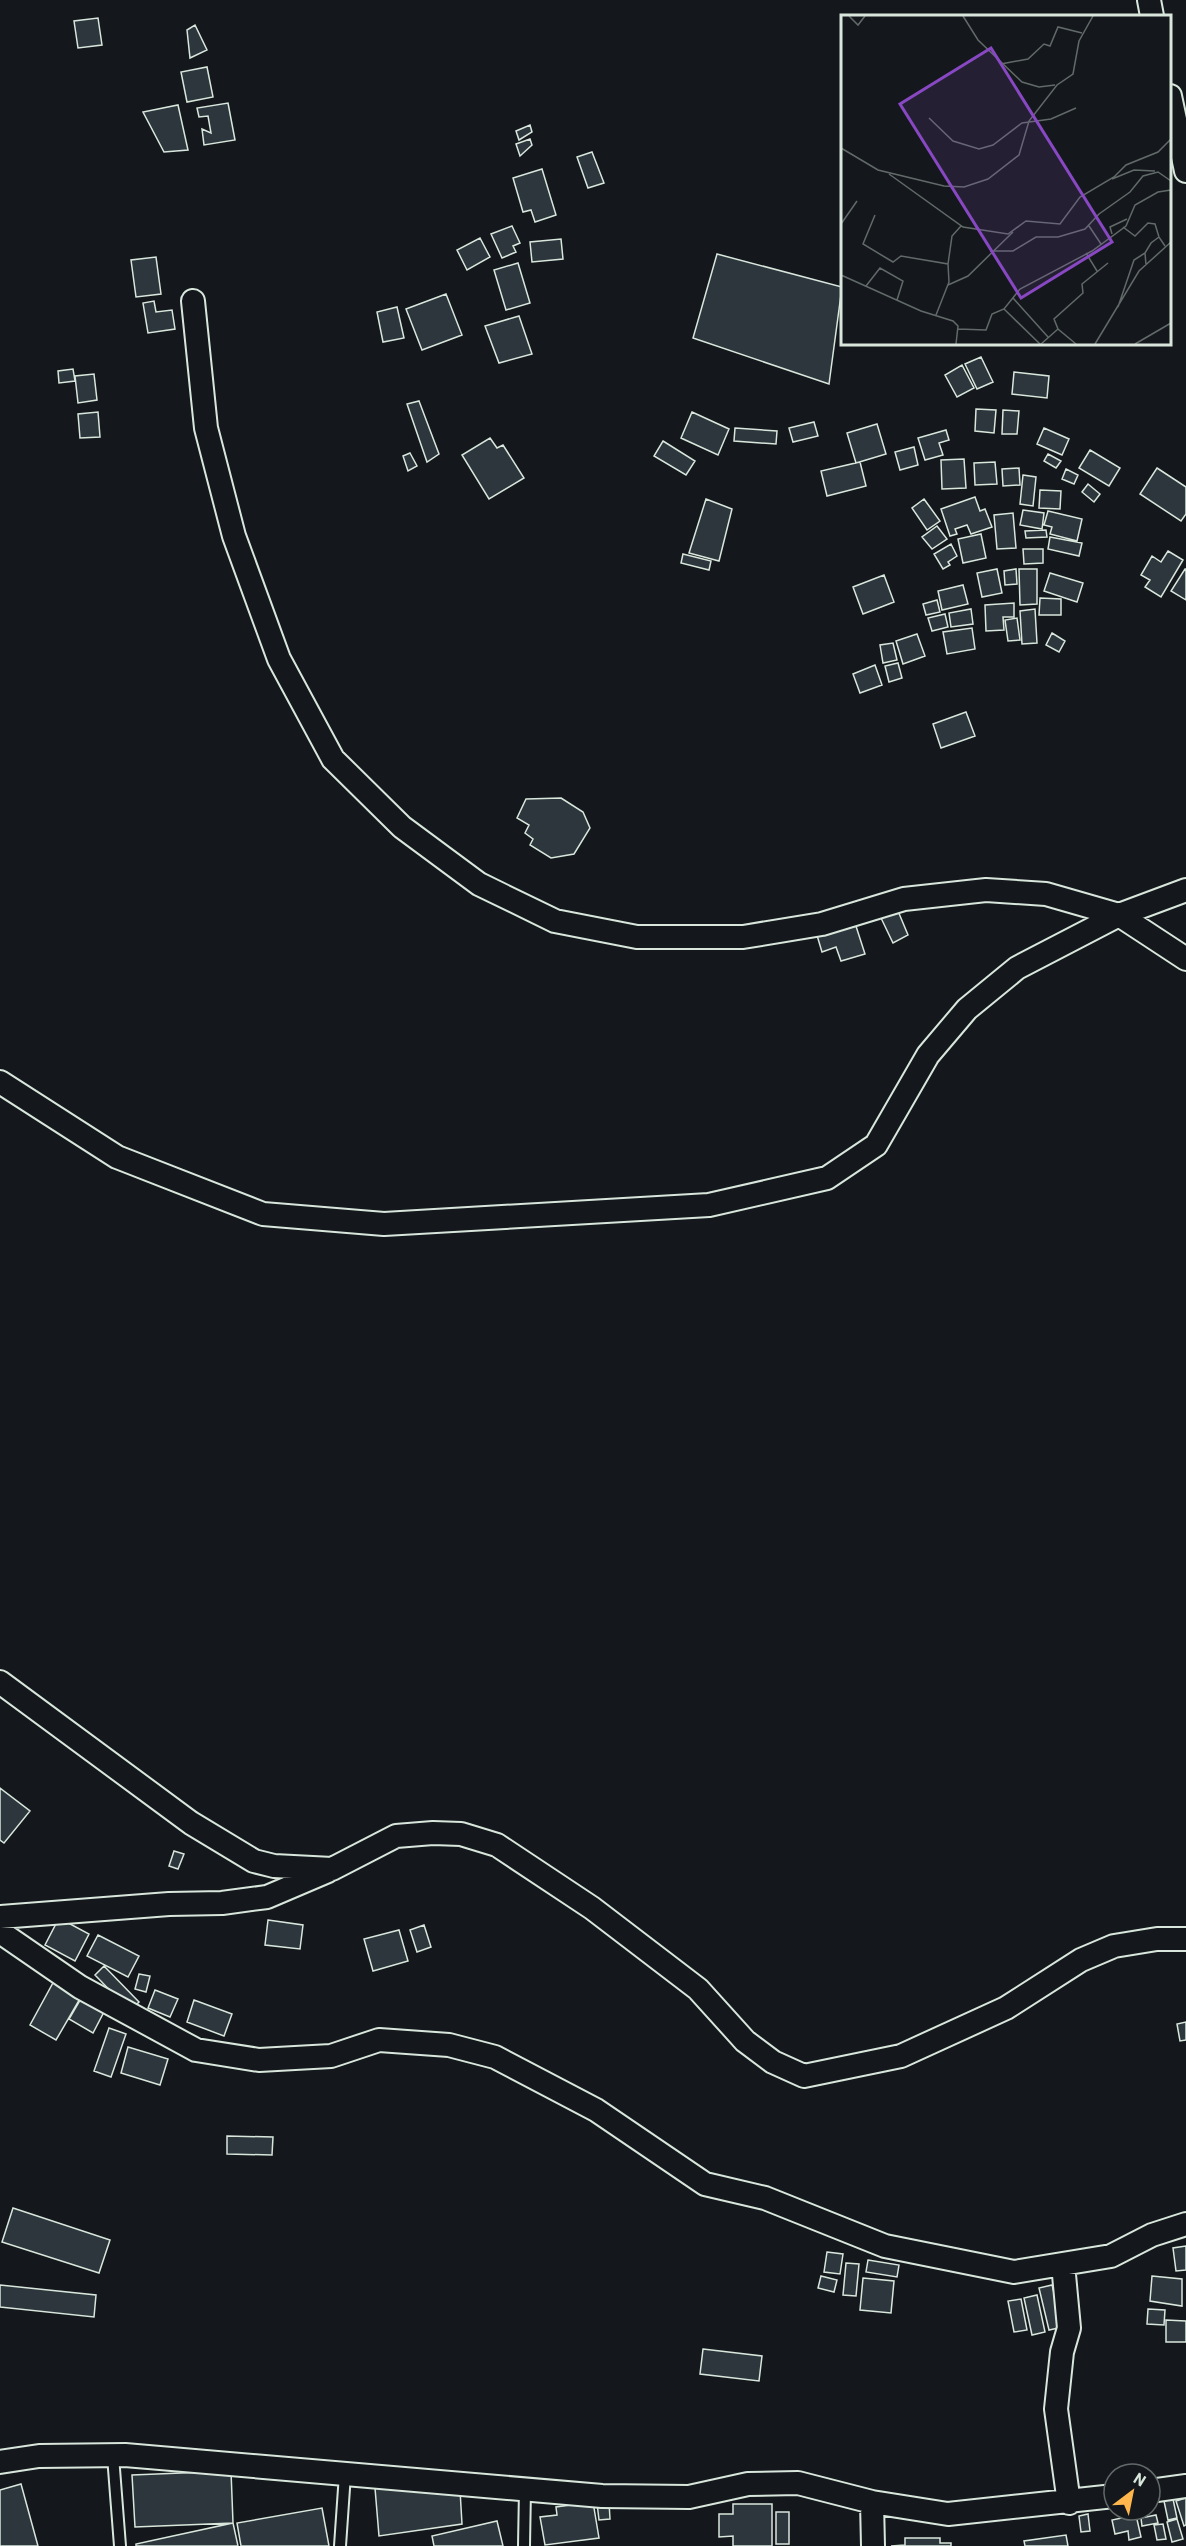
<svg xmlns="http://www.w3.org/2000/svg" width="1186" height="2546" font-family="Barlow,sans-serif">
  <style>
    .building { fill: #2c363c; stroke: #d8e6dc; stroke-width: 1.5 }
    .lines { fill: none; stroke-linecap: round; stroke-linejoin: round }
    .service-casing { stroke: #d8e6dc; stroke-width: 14 }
    .minor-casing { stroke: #d8e6dc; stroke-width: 26 }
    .service { stroke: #14181c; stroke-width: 10 }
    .minor { stroke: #14181c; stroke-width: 22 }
    .inset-road { fill: none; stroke: #626a69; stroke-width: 1.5 }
    .view { fill: #8948c3; fill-opacity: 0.15; stroke: #8948c3; stroke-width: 3 }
    .inset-edge { fill: none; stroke: #d8e6dc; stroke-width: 3 }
  </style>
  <rect width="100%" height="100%" fill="#14181c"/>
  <path class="building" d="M 98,18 L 102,45 L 78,48 L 74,21 Z
    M 195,25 L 207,50 L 190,58 L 187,30 Z
    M 207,67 L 213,97 L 187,102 L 181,72 Z
    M 228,103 L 235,140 L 204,145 L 202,129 L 211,133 L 208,116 L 199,117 L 197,108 Z
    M 178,105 L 188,150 L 164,152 L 143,112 Z
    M 530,125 L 532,132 L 519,140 L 516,131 Z
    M 530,139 L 532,145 L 520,156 L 516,144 Z
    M 592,152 L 604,183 L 588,188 L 577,157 Z
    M 542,169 L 556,215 L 535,222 L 531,210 L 523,212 L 513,178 Z
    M 512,226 L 520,243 L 513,246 L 516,252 L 502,258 L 491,234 Z
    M 480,238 L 490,257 L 467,270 L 457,250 Z
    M 561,239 L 563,259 L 532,262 L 530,242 Z
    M 717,254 L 842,287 L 829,384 L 693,338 Z
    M 156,257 L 161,294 L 136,297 L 131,260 Z
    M 518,263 L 530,303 L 506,310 L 494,270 Z
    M 446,294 L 462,335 L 422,350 L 406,309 Z
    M 154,301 L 156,312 L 172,310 L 175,329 L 148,333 L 143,303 Z
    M 397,307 L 404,338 L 383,342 L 377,312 Z
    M 519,316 L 532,354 L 499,363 L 485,326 Z
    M 981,357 L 993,382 L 977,389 L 965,364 Z
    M 962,365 L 974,388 L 957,397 L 945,375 Z
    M 73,369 L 75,381 L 59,383 L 58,371 Z
    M 1014,372 L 1049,376 L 1047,398 L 1012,394 Z
    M 94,374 L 97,400 L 78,403 L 75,376 Z
    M 419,401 L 439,454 L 427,462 L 407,404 Z
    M 976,409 L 996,410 L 994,433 L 975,431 Z
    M 1003,410 L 1019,411 L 1017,434 L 1002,434 Z
    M 98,412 L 100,437 L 80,438 L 78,414 Z
    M 692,412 L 729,429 L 718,455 L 681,438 Z
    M 814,422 L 818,436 L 793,442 L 789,428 Z
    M 877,424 L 886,454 L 856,463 L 847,433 Z
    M 735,428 L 777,431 L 776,444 L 734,441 Z
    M 1044,428 L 1069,439 L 1062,455 L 1037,444 Z
    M 946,430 L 949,440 L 939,443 L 943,455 L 925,460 L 918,438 Z
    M 490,438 L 497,448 L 503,445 L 524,478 L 489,499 L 462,455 Z
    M 663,441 L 695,461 L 686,475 L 654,456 Z
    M 914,447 L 918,465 L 900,470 L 895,452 Z
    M 1090,450 L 1120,468 L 1109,486 L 1079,468 Z
    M 410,453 L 417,466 L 408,471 L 403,456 Z
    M 1048,454 L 1061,461 L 1056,468 L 1044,461 Z
    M 964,459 L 966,488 L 942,489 L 941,460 Z
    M 860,462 L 866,486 L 827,496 L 821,471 Z
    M 995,462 L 997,484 L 975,485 L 974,463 Z
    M 1019,468 L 1020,485 L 1003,486 L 1002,469 Z
    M 1157,468 L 1186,487 L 1186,514 L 1181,521 L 1140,494 Z
    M 1066,469 L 1078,475 L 1074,484 L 1062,479 Z
    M 1023,475 L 1036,477 L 1033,506 L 1020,504 Z
    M 1088,484 L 1100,494 L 1094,502 L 1082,492 Z
    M 1040,490 L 1061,491 L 1060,509 L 1039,508 Z
    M 975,497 L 980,511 L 985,509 L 992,527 L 971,534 L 967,525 L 955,529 L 957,534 L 950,536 L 941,509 Z
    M 706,499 L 732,509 L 719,561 L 689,553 Z
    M 924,499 L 940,521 L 927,530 L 912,508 Z
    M 1023,510 L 1044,513 L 1042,529 L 1020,525 Z
    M 1048,511 L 1082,519 L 1077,541 L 1050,534 L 1052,527 L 1044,525 Z
    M 1013,513 L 1016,548 L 997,549 L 994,515 Z
    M 937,526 L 947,539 L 932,549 L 922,537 Z
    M 1046,530 L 1047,537 L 1026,538 L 1025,531 Z
    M 981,534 L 986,558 L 963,563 L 958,539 Z
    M 1050,537 L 1082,543 L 1079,556 L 1048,549 Z
    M 951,544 L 957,556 L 948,562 L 950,565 L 943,569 L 934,554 Z
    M 1023,549 L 1043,549 L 1043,563 L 1024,564 Z
    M 1168,551 L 1183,560 L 1161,597 L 1145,587 L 1150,580 L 1141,575 L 1152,556 L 1161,562 Z
    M 683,554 L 711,561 L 709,570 L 681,563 Z
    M 997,569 L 1002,593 L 982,597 L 977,573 Z
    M 1016,569 L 1017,584 L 1005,585 L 1004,571 Z
    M 1019,569 L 1037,569 L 1037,604 L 1020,605 Z
    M 1185,569 L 1186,569 L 1186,600 L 1171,591 Z
    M 1050,573 L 1083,583 L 1077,602 L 1044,591 Z
    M 884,575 L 894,602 L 863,614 L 853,587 Z
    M 963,585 L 968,604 L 942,610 L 938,591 Z
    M 1040,598 L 1061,599 L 1061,615 L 1039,615 Z
    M 937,600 L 940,612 L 926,615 L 923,604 Z
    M 1014,603 L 1014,617 L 1003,617 L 1004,630 L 986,631 L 985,605 Z
    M 971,609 L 973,624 L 951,627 L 949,613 Z
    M 1035,609 L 1037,643 L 1022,644 L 1020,611 Z
    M 945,614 L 948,627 L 932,631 L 928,618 Z
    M 1017,618 L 1020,640 L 1008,641 L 1005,620 Z
    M 972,628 L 975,649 L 947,654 L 943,632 Z
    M 1052,633 L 1065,641 L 1059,652 L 1046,645 Z
    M 917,634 L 925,656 L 903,664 L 896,641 Z
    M 893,643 L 897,660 L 883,663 L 880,645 Z
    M 898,663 L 902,678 L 889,682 L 885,666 Z
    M 875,665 L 882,685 L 860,693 L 853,674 Z
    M 966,712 L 975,736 L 941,748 L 933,724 Z
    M 561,798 L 583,812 L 590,828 L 574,854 L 551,858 L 530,845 L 533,839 L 525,833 L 529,825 L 517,818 L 526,799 Z
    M 898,911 L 908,935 L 893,943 L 881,918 Z
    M 854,920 L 865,954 L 841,961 L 836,947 L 822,952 L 816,932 Z
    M 0,1788 L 30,1811 L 4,1843 L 0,1840 Z
    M 174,1851 L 184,1854 L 178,1869 L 169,1866 Z
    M 59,1918 L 89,1934 L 75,1961 L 45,1945 Z
    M 268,1920 L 303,1925 L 300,1949 L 265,1945 Z
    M 424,1925 L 431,1947 L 417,1952 L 410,1930 Z
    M 399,1930 L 408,1961 L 373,1971 L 364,1939 Z
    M 98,1935 L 139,1956 L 128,1977 L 87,1956 Z
    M 104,1966 L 139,2002 L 130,2011 L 95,1975 Z
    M 139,1974 L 150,1976 L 146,1992 L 135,1989 Z
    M 54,1981 L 81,1997 L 56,2040 L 30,2025 Z
    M 155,1990 L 178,1999 L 170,2017 L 148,2008 Z
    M 83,1995 L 106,2008 L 93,2033 L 69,2019 Z
    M 194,2000 L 232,2014 L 224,2036 L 187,2022 Z
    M 1186,2022 L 1186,2040 L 1180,2041 L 1177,2024 Z
    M 109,2028 L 126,2034 L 111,2077 L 94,2071 Z
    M 128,2047 L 168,2059 L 160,2085 L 121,2073 Z
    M 227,2136 L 273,2137 L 272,2155 L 227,2154 Z
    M 13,2208 L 110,2240 L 99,2273 L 2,2242 Z
    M 1186,2246 L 1186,2270 L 1176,2271 L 1173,2248 Z
    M 827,2252 L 843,2254 L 840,2274 L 824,2272 Z
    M 868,2260 L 899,2265 L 897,2277 L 866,2272 Z
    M 846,2263 L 859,2264 L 856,2296 L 843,2295 Z
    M 821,2276 L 837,2280 L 834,2292 L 818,2288 Z
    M 1152,2276 L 1182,2279 L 1182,2306 L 1150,2301 Z
    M 863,2278 L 894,2281 L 891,2313 L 860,2310 Z
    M 0,2285 L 96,2295 L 94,2317 L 0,2307 Z
    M 1052,2285 L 1063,2327 L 1049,2330 L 1039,2288 Z
    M 1037,2295 L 1045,2332 L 1032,2335 L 1024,2298 Z
    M 1021,2299 L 1027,2330 L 1014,2332 L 1008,2301 Z
    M 1148,2309 L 1165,2310 L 1164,2325 L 1147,2324 Z
    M 1166,2320 L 1186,2321 L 1186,2342 L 1166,2342 Z
    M 703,2349 L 762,2356 L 759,2381 L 700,2374 Z
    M 231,2471 L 233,2523 L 135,2527 L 132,2475 Z
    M 21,2484 L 38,2546 L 0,2546 L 0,2490 Z
    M 375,2488 L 460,2490 L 462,2524 L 379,2536 Z
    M 1186,2498 L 1186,2525 L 1184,2526 L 1176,2501 Z
    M 1173,2499 L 1177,2518 L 1168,2520 L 1164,2501 Z
    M 593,2502 L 599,2538 L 545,2545 L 540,2517 L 557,2515 L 556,2507 Z
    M 609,2502 L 610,2519 L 599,2520 L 597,2503 Z
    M 733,2504 L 772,2504 L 772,2546 L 733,2546 L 733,2536 L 719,2537 L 719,2514 L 733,2514 Z
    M 322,2508 L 329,2546 L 241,2546 L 237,2523 Z
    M 776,2512 L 789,2512 L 789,2544 L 776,2544 Z
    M 1088,2514 L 1090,2531 L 1081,2532 L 1079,2516 Z
    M 1136,2515 L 1141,2537 L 1129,2540 L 1128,2531 L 1115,2534 L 1112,2520 Z
    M 1156,2515 L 1158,2523 L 1142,2526 L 1141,2518 Z
    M 1177,2519 L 1183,2539 L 1172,2542 L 1167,2522 Z
    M 497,2521 L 503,2546 L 434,2546 L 432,2536 Z
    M 233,2523 L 238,2546 L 136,2546 L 136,2544 Z
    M 1163,2524 L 1166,2539 L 1157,2540 L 1154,2525 Z
    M 1066,2535 L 1068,2546 L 1025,2546 L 1024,2541 Z
    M 905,2538 L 940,2538 L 940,2543 L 951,2543 L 951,2546 L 891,2546 L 905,2545 Z"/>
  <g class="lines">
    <g class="service-casing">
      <path id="service" d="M 113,2456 L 120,2546
        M 340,2546 L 345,2474
        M 524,2546 L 525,2489"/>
    </g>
    <g class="minor-casing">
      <path id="minor" d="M 1149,0 L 1152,16
        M 1170,96 L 1186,171
        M 193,301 L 206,428 L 234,536 L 279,659 L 333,759 L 402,827 L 479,884 L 555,921 L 637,937 L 743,937 L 822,924 L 904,899 L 986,890 L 1046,894 L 1119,915 L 1186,959
        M 0,1082 L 117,1157 L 263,1214 L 384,1224 L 709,1205 L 827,1178 L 876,1145 L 928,1055 L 967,1009 L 1017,968 L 1119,915 L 1186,890
        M 0,1682 L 191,1823 L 254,1861 L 274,1866 L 332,1869 L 396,1836 L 433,1833 L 461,1834 L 497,1845 L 592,1908 L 698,1989 L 745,2041 L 773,2062 L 804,2076 L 901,2056 L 1006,2008 L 1081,1960 L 1114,1946 L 1157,1939 L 1186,1939
        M 0,1917 L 169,1904 L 222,1903 L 267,1897 L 328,1871
        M 0,1932 L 80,1987 L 196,2050 L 259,2060 L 331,2056 L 379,2040 L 449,2045 L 495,2057 L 596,2110 L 705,2184 L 765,2198 L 885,2246 L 1014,2272 L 1111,2256 L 1152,2235 L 1186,2224
        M 1063,2264 L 1069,2328 L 1062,2352 L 1056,2409 L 1069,2503
        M 0,2462 L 39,2456 L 125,2455 L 602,2496 L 689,2497 L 748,2484 L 798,2483 L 872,2502 L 948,2514 L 1114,2496
        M 1150,2491 L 1186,2486
        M 872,2502 L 873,2546"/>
    </g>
    <use href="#service" class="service"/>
    <use href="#minor" class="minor"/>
  </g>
  <g transform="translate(841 15)">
    <rect width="330" height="330" fill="#14181c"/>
    <path class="inset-road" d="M 8,1 L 17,10 L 24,1M 122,1 L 137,25 L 181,67 L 198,72 L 214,70M 160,49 L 187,44 L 203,29 L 209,31 L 217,12 L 241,18M 88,103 L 112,126 L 138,134 L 152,130 L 181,108 L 210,104 L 235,93M 0,133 L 37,155 L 103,171 L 123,172 L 147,164 L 178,140 L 188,106 L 216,70 L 232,59 L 238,26 L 252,1M 48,159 L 122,212 L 167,219 L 185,206 L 219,209 L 239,182 L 273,162 L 285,150 L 317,137 L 330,124M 271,164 L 293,155 L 314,156M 34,200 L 22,229 L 52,247 L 60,241 L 107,249 L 108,267 L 95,300M 0,209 L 16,186M 248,211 L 260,229M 282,212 L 294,221 L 307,208 L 314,209 L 318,222M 271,219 L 269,212 L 286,204M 149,236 L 172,236 L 195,222 L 217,222 L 244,214 L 258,199 L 289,177 L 302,161 L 317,157 L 330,166M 245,238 L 256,256M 107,249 L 111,221 L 120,211M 305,250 L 304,238 L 310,228 L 318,222 L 324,231M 0,260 L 80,296 L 112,306 L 117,311 L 115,329M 107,270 L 127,261 L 172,217M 25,271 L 39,253 L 62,266 L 56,285M 172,283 L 207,322M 277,292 L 293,245 L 304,238M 163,294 L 199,329M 117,314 L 145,315 L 151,299 L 163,294 L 179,274 L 251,236 L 285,211 L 294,190 L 317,177 L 330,175M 200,329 L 217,314M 235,329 L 217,314 L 213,304 L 242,278 L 241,269 L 267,248M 254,329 L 298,256 L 330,227M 294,329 L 330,308"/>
    <path class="view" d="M 150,33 L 271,227 L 180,283 L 59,89 Z"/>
    <rect width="330" height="330" class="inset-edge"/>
  </g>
  <g transform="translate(1132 2492) rotate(32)"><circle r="28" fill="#14181c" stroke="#626a69" stroke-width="1.5"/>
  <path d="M0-4.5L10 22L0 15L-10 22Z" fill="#ffb74d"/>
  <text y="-9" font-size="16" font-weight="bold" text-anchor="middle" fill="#d8e6dc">N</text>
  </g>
</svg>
